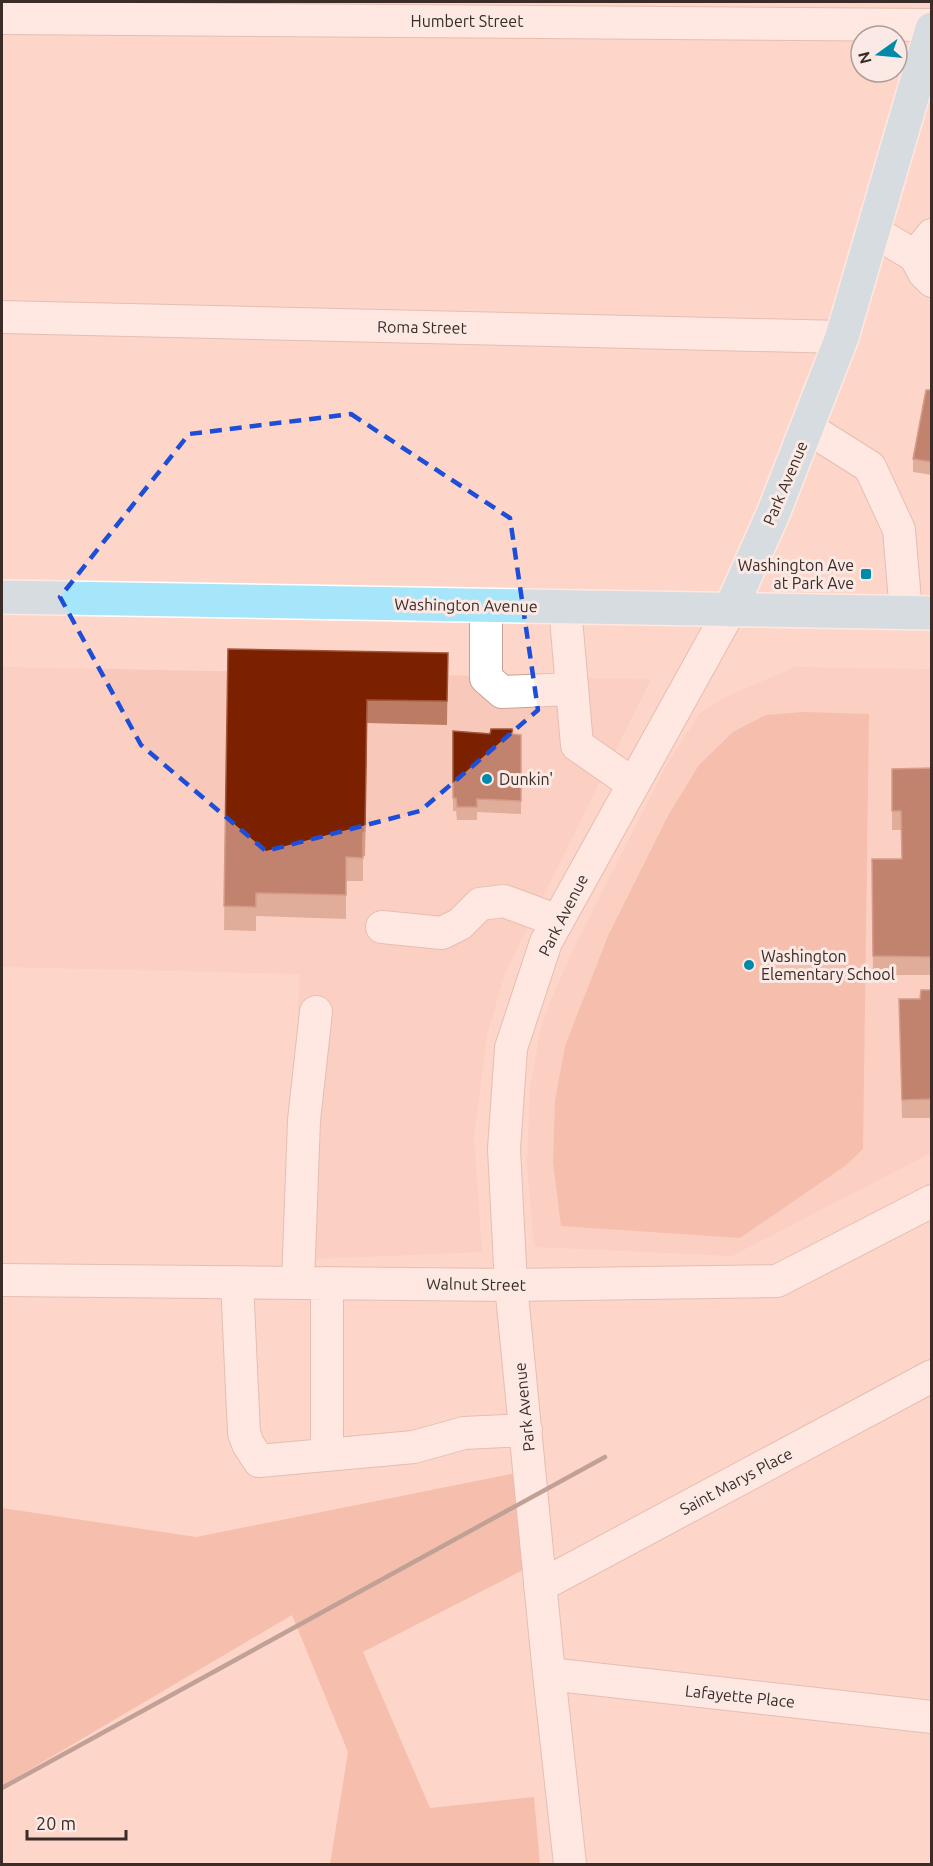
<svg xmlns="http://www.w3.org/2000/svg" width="933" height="1866" font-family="Ubuntu,sans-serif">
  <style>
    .built { fill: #f8c9ba }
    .green { fill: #eea28a }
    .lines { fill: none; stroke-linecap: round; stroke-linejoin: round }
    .minor-casing { stroke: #c7a296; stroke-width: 34 }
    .major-casing { stroke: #fff; stroke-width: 36 }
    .minor { stroke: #fff; stroke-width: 32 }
    .major { stroke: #a6e5fa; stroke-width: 33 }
    .rail { stroke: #78615a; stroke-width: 4.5 }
    .wall { fill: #bc7c64 }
    .shaded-wall { fill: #a2573c }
    .building { fill: #7b2100; stroke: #a2573c; stroke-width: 1.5 }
    .marked { fill: none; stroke: #1d4ed8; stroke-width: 4.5; stroke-dasharray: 12 8; stroke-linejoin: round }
    .poi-dot { fill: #008aaa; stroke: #fae9e4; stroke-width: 2 }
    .labels { text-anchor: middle; stroke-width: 6; stroke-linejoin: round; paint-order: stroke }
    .street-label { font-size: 16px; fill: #3b2c27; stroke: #fae9e4 }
    .poi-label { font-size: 16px; fill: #3b2c27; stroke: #fae9e4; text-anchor: start }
  </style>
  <rect width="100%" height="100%" fill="#fed6c9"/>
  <path class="built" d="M 2,667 L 651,679 L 505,973 L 487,1036 L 474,1136 L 482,1252 L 293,1260 L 299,974 L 2,967 Z
    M 795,667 L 931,669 L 931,1153 L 732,1256 L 534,1247 L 527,1165 L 530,1087 L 541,1027 L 555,990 L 578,940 L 667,764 L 700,713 L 725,697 Z"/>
  <path class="green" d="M 803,712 L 869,714 L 863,1149 L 845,1166 L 740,1238 L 561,1226 L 553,1163 L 555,1101 L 565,1046 L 608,936 L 669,814 L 699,765 L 733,732 L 766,715 Z
    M 521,1472 L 537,1563 L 363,1652 L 430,1808 L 534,1797 L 540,1864 L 330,1864 L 348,1752 L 292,1615 L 2,1786 L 2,1508 L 196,1537 Z"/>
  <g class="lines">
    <g class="minor-casing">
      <path id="minor" d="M 2,18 L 932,25
        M 873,231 L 915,256 L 924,273 L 932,281
        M 915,256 L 932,235
        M 2,317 L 842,337
        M 808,428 L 870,467 L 899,530 L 906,613
        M 486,606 L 486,678 L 502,692 L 572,689
        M 565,607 L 577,745 L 633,784
        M 382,927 L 442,933 L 460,924 L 480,904 L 504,901 L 558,921
        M 2,1280 L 511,1285 L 777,1281 L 932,1201
        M 237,1282 L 244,1433 L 248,1444 L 259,1461 L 414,1447 L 464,1433 L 526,1430
        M 298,1283 L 304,1120 L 316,1012
        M 327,1283 L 327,1455
        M 540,1586 L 932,1376
        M 549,1674 L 932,1717
        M 570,1864 L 549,1674 L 511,1285 L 504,1149 L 511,1048 L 546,942 L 730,610"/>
    </g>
    <g class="major-casing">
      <path id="major" d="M 2,597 L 932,613
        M 730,610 L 773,514 L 842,337 L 932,29"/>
    </g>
    <use href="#minor" class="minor"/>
    <use href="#major" class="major"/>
    <path class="rail" d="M 2,1788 L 605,1457"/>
  </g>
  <path class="wall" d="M 932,390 L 932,475 L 913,472 L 913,459 Z
    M 228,649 L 448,653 L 447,725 L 367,723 L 365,856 L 363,856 L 363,881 L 346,881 L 346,919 L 256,916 L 256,931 L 224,930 Z
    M 453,731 L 521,735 L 521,814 L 477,812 L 477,820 L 457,820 L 456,811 L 453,811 Z
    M 932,768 L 932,975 L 873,975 L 872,859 L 902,859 L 901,830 L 892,830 L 892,769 Z
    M 932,990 L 932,1118 L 902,1118 L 899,999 L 920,999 Z"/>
  <path class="shaded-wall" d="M 367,700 L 365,856 L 363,856 L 363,881 L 363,833 Z"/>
  <path class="building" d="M 926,390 L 932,390 L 932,462 L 913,459 Z
    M 228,649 L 448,653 L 447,701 L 367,700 L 365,832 L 363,833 L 363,858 L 346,857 L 346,895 L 256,893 L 256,907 L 224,906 Z
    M 491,729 L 512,729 L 513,734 L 521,735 L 521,801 L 477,799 L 477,807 L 457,807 L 456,798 L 453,798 L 453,731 L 490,734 Z
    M 932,768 L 932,957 L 873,956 L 872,859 L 902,859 L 901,811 L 892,811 L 892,769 Z
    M 921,990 L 932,990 L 932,1099 L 902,1100 L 899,999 L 920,999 Z"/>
  <path d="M0 0H933V1866H0ZM 351,414 L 510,518 L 538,710 L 420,811 L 266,851 L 141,745 L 60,597 L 189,434 Z" fill="#fed6c9" fill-opacity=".55" fill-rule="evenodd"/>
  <path class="marked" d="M 351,414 L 510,518 L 538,710 L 420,811 L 266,851 L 141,745 L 60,597 L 189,434 Z"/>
  <g class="poi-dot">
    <rect x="860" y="568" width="12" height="12" rx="3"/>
    <circle cx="487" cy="779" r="6"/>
    <circle cx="749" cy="965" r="6"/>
  </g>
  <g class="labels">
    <g class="street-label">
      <text x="467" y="27">Humbert Street</text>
      <text transform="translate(422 327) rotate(1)" y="6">Roma Street</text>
      <text transform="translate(785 483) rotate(-67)" y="6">Park Avenue</text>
      <text transform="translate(466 605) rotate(1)" y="6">Washington Avenue</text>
      <text transform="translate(563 915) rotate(-63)" y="6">Park Avenue</text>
      <text transform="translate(476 1284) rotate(1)" y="6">Walnut Street</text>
      <text transform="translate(524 1407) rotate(-96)" y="6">Park Avenue</text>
      <text transform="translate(736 1481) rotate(-28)" y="6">Saint Marys Place</text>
      <text transform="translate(740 1696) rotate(6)" y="6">Lafayette Place</text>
    </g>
    <g class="poi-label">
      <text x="854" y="571" text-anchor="end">Washington Ave<tspan x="854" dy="18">at Park Ave</tspan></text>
      <text x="499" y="785">Dunkin'</text>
      <text x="761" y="962">Washington<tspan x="761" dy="18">Elementary School</tspan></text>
    </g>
  </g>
  <rect width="933" height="1866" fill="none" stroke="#3b2c27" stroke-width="6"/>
  <g transform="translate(879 54) rotate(255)"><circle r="28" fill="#fae9e4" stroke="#ae9d98" stroke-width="1.5"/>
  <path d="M0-4.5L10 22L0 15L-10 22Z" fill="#008aaa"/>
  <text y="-9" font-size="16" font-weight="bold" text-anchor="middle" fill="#3b2c27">N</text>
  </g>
  <path d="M27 1830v9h99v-9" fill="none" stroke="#3b2c27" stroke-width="3"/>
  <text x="36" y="1830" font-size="18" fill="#3b2c27" stroke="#fae9e4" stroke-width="4.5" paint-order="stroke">20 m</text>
</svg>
